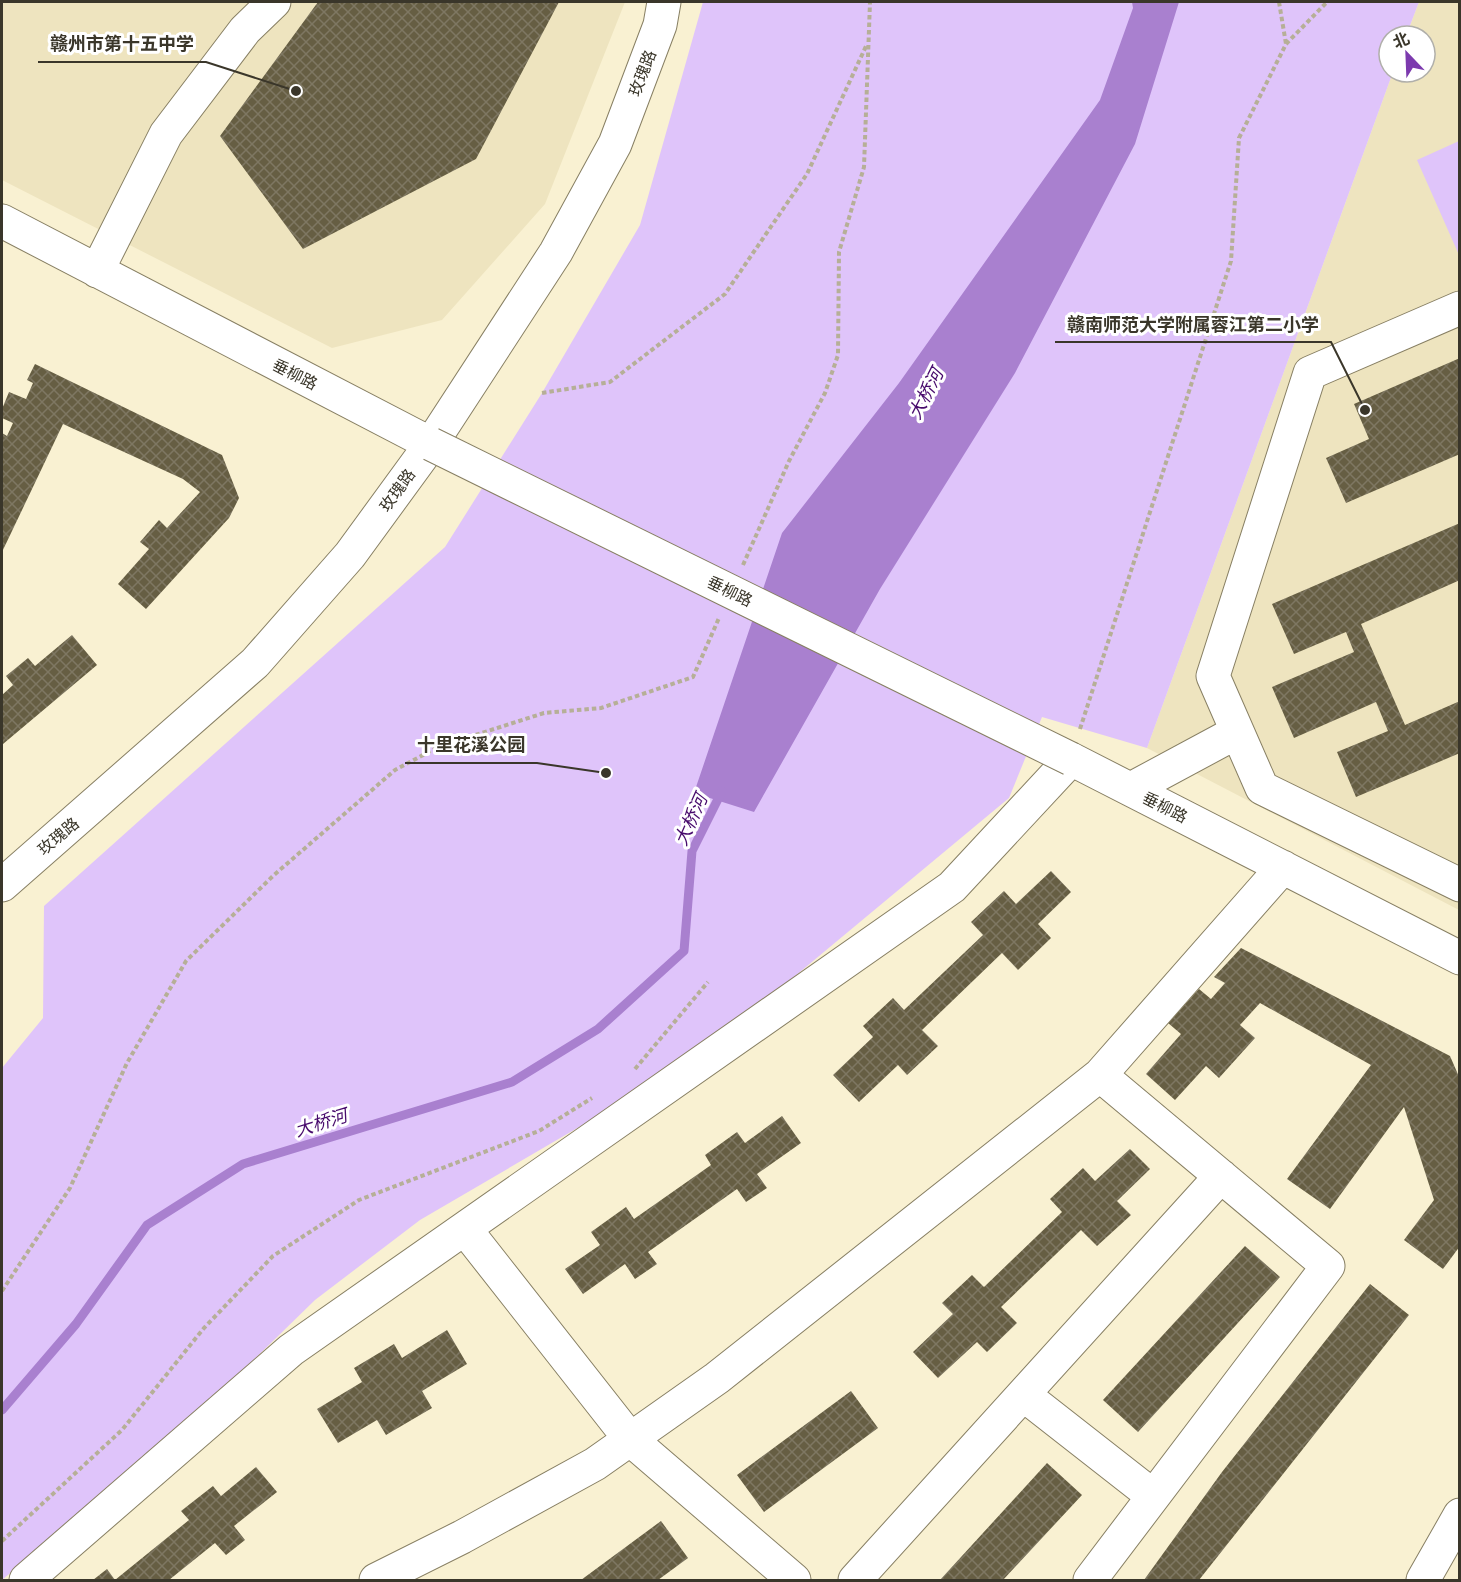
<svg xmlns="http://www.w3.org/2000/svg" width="1461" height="1582" font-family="Montserrat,'Noto Sans SC',sans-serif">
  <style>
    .built { fill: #eee4bf }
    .green { fill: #dfc4fa }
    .water { fill: #a980cf }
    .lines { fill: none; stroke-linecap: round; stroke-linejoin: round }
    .stream { stroke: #a980cf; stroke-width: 9 }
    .building { fill: url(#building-cross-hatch) }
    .minor-casing { stroke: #877f63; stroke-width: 35 }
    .path { stroke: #b6af97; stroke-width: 4; stroke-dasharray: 4.5 3; stroke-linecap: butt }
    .minor { stroke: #fff; stroke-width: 33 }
    .minor-bridge-casing { stroke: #877f63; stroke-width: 35; stroke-linecap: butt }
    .minor-bridge { stroke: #fff; stroke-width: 33 }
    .labels { text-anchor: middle; stroke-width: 6; stroke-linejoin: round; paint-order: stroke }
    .street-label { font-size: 16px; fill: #3a362a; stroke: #fff }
    .water-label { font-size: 18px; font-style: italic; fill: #470a6c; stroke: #fff }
    .leader { fill: none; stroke: #3a362a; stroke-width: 2 }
    .callout-dot { fill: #3a362a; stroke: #fff; stroke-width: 2 }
    .callout-label { font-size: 18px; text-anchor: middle; font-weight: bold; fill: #3a362a; stroke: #fff; stroke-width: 6; stroke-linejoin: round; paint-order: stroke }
  </style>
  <defs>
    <pattern id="building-cross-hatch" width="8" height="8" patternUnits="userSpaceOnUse" patternTransform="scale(1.5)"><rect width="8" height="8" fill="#665e43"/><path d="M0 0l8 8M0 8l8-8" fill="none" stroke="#7e7762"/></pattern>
  </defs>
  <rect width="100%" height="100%" fill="#f9f1d2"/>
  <path class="built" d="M 2,2 L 625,2 L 545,204 L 442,320 L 332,348 L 2,180 Z
    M 1419,2 L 1459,2 L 1459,910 L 1147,748 L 1393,72 L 1425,72 L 1425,36 L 1406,36 Z"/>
  <path class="green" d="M 703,2 L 1419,2 L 1406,36 L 1389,36 L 1389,72 L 1393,72 L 1147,748 L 1042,717 L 1009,798 L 783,986 L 622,1102 L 420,1220 L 315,1300 L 198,1414 L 2,1580 L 2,1068 L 43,1018 L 44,906 L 445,547 L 542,393 L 640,225 Z
    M 1459,141 L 1459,255 L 1417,160 Z"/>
  <path class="water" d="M 1132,2 L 1179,2 L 1135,144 L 1015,373 L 880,589 L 754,812 L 694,793 L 782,533 L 899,383 L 1100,100 L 1133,8 Z"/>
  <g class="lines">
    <path class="stream" d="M 2,1410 L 76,1324 L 147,1225 L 243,1164 L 512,1082 L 598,1029 L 684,951 L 692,851 L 722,791"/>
  </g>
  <path class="building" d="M 318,2 L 559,2 L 476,159 L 303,249 L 220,136 Z
    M 1460,358 L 1460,454 L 1346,503 L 1326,458 L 1369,439 L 1354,404 Z
    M 35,364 L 222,455 L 239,498 L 229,518 L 146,609 L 118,584 L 149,549 L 140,542 L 159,520 L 167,528 L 200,492 L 183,479 L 63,424 L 2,552 L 2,433 L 7,436 L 13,423 L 2,418 L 2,409 L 9,392 L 26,399 L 33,383 L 27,380 Z
    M 1460,523 L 1460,580 L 1361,624 L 1405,725 L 1460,701 L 1460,753 L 1356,797 L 1337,752 L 1388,731 L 1376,702 L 1294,738 L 1272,687 L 1354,652 L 1346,632 L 1294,654 L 1272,604 Z
    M 72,635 L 97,665 L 3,744 L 2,695 L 13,685 L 6,676 L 28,658 L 35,666 Z
    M 1051,871 L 1071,892 L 1038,924 L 1051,938 L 1018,970 L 1002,953 L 922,1030 L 938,1046 L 907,1075 L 898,1065 L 859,1102 L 833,1075 L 873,1037 L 863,1026 L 893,998 L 904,1010 L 983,935 L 971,922 L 1004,891 L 1016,904 Z
    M 1241,948 L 1450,1056 L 1460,1079 L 1460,1246 L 1443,1269 L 1404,1240 L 1434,1200 L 1404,1107 L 1330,1209 L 1287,1179 L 1371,1065 L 1260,1003 L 1240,1025 L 1255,1038 L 1219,1078 L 1206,1066 L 1175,1100 L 1146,1074 L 1181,1034 L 1168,1023 L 1199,989 L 1211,999 L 1225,983 L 1214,977 Z
    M 782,1116 L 801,1143 L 757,1174 L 767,1188 L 746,1202 L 737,1189 L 648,1252 L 657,1264 L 635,1279 L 625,1264 L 583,1294 L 565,1269 L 600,1245 L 591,1232 L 626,1207 L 634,1219 L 711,1165 L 705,1155 L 737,1132 L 745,1143 Z
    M 1130,1149 L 1150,1169 L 1117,1201 L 1131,1215 L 1097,1246 L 1081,1230 L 1001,1307 L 1017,1323 L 987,1352 L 977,1342 L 938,1378 L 913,1352 L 953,1314 L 942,1303 L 972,1275 L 984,1287 L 1062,1212 L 1050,1199 L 1083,1168 L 1095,1181 Z
    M 1245,1246 L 1280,1277 L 1138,1432 L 1103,1400 Z
    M 1370,1284 L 1409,1315 L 1199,1580 L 1144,1580 L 1222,1472 Z
    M 447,1330 L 467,1364 L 422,1391 L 432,1408 L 386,1435 L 377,1420 L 338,1443 L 317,1409 L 362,1382 L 354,1368 L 394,1344 L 402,1358 Z
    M 851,1391 L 878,1428 L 764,1512 L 737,1475 Z
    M 1047,1463 L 1082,1495 L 1003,1580 L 940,1580 Z
    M 256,1467 L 277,1492 L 234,1526 L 245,1540 L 226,1555 L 215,1543 L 169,1580 L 93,1580 L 107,1569 L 115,1580 L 189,1520 L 181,1511 L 213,1486 L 221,1496 Z
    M 661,1521 L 688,1558 L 658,1580 L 581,1580 Z"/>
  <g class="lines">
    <g class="minor-casing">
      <path id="minor" d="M 2,221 L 431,444
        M 97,271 L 166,134 L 245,30 L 274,2
        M 1460,308 L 1310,373 L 1213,676 L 1262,788 L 1460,885
        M 1131,789 L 1237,732
        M 2,885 L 255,663 L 350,555 L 431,444 L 556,252 L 615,144 L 660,25 L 664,2
        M 465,1229 L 630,1439 L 794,1580
        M 1024,1395 L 1153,1496
        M 26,1580 L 291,1350 L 952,887 L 1071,759 L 1460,958
        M 376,1580 L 462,1537 L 595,1464 L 717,1378 L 1100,1075 L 1283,867
        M 855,1580 L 1221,1176
        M 1090,1580 L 1328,1266 L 1100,1075
        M 1423,1580 L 1460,1515"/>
    </g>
    <path class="path" d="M 1279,2 L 1286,44
      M 542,393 L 610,382 L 725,294 L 807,174 L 867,44
      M 743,565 L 789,461 L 825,393 L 838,355 L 839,252 L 864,167 L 870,2
      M 1080,729 L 1231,261 L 1239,138 L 1286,44 L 1327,2
      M 635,1069 L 708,982
      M 2,1291 L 70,1188 L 127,1063 L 186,961 L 274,875 L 395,770 L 438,747 L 544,713 L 601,708 L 693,677 L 719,618
      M 2,1541 L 122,1430 L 204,1328 L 273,1256 L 359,1200 L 539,1131 L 592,1098"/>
    <use href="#minor" class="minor"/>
    <g class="minor-bridge-casing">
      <path id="minor-bridge" d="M 431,444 L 1071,759"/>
    </g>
    <use href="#minor-bridge" class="minor-bridge"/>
  </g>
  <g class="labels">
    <g class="street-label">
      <text transform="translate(642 73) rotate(-69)" y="6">玫瑰路</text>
      <text transform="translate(295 374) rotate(27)" y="6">垂柳路</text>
      <text transform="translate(397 490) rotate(-54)" y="6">玫瑰路</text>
      <text transform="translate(730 591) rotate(26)" y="6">垂柳路</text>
      <text transform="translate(1165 807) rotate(27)" y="6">垂柳路</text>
      <text transform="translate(58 836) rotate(-40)" y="6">玫瑰路</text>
    </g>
    <g class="water-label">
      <text transform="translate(926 394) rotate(-63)" y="6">大桥河</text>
      <text transform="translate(691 820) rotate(-66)" y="6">大桥河</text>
      <text transform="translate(321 1123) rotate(-17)" y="6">大桥河</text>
    </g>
  </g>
  <path class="leader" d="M296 91L206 62H38M1365 410L1331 342H1055M606 773L537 763H405"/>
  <g class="callout-dot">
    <circle cx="296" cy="91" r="6"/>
    <circle cx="1365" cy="410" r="6"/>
    <circle cx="606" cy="773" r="6"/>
  </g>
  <g class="callout-label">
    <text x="122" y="50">赣州市第十五中学</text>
    <text x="1193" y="331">赣南师范大学附属蓉江第二小学</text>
    <text x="471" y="751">十里花溪公园</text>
  </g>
  <rect width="1461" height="1582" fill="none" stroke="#3a362a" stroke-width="6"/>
  <g transform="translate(1407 54) rotate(337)"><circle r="28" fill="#ffffff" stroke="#b0afaa" stroke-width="1.5"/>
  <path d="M0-4.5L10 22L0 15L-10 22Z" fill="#7c3aae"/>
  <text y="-9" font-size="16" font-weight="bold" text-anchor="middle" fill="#3a362a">北</text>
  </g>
</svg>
